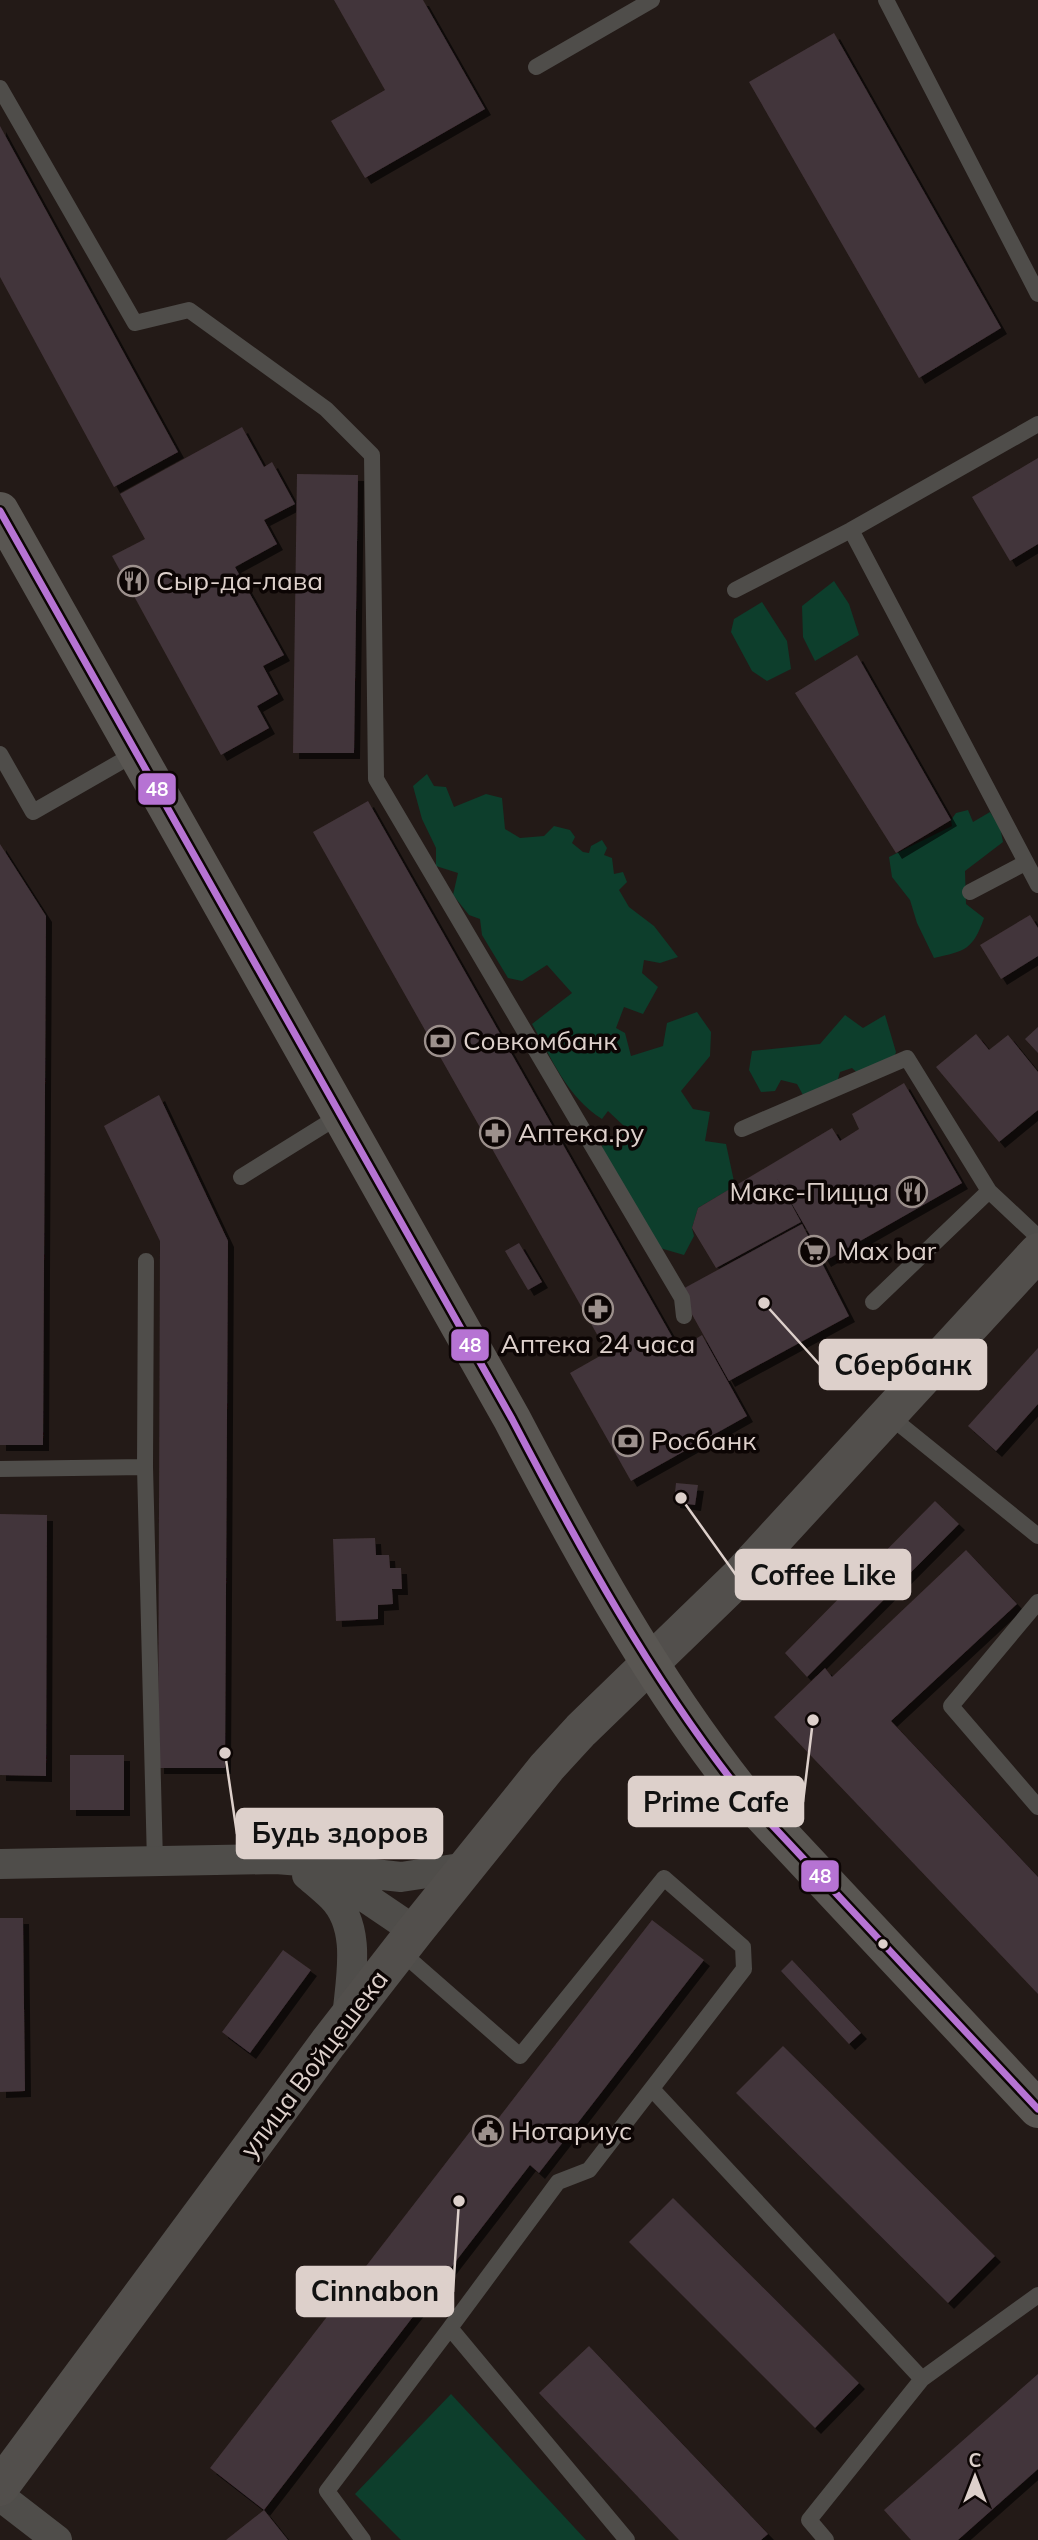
<svg xmlns="http://www.w3.org/2000/svg" width="1038" height="2540" font-family="Mulish,sans-serif">
  <style>
    .green { fill: #0d3e2c }
    .building { fill: #43343a; filter: url(#shadow) }
    .lines { fill: none; stroke-linecap: round; stroke-linejoin: round }
    .service { stroke: #4f4d4a; stroke-width: 16 }
    .minor { stroke: #4f4d4a; stroke-width: 30 }
    .secondary { stroke: #524f4c; stroke-width: 38 }
    .primary { stroke: #595652; stroke-width: 38 }
    .bus-1-casing { stroke: #0c0504; stroke-width: 12 }
    .bus-1 { stroke: #b673d3; stroke-width: 7 }
    .bus-dot { fill: #ddd0cb; stroke: #0c0504; stroke-width: 2.5 }
    .labels { text-anchor: middle; stroke-width: 7; stroke-linejoin: round; paint-order: stroke }
    .poi-label { font-size: 26px; fill: #ddd0cb; stroke: #0c0504; text-anchor: start }
    .street-label { font-size: 26px; fill: #ddd0cb; stroke: #0c0504 }
    .leader { fill: none; stroke: #ddd0cb; stroke-width: 2.5 }
    .callout-dot { fill: #ddd0cb; stroke: #0c0504; stroke-width: 2.5 }
    .callout { fill: #ddd0cb; stroke: #ddd0cb; stroke-width: 2.5 }
    .callout-label { font-size: 28px; text-anchor: middle; font-weight: bold; fill: #111 }
    .line-badge { stroke: #0c0504; stroke-width: 2.5 }
    .badge-label { font-size: 19px; text-anchor: middle; font-weight: bold; fill: #fff }
  </style>
  <defs>
    <filter id="shadow"><feDropShadow dx="6" dy="6" stdDeviation="0" flood-color="#0009"/></filter>
  </defs>
  <rect width="100%" height="100%" fill="#231a17"/>
  <path class="green" d="M 834,581 L 849,604 L 859,635 L 815,661 L 803,637 L 802,606 Z
    M 762,602 L 787,641 L 791,669 L 767,681 L 752,671 L 731,632 L 734,619 Z
    M 427,774 L 434,786 L 446,787 L 454,807 L 486,794 L 502,798 L 505,829 L 520,838 L 544,836 L 554,826 L 570,830 L 575,837 L 572,843 L 583,852 L 589,853 L 591,846 L 602,840 L 607,848 L 604,855 L 612,858 L 614,874 L 623,872 L 627,882 L 619,890 L 629,907 L 654,926 L 678,957 L 660,963 L 644,960 L 642,973 L 658,987 L 643,1014 L 624,1007 L 616,1028 L 625,1033 L 631,1056 L 663,1046 L 667,1023 L 697,1012 L 711,1032 L 710,1056 L 681,1091 L 693,1109 L 710,1112 L 705,1141 L 726,1144 L 735,1186 L 698,1208 L 692,1228 L 694,1236 L 684,1255 L 660,1248 L 603,1153 L 602,1144 L 625,1127 L 608,1111 L 602,1119 C 567,1097 552,1059 532,1024 L 572,993 L 547,965 L 522,981 L 508,978 L 482,935 L 480,919 L 469,915 L 453,895 L 458,873 L 436,866 L 436,848 L 422,819 L 413,786 Z
    M 968,810 L 973,822 L 990,812 L 1000,827 L 1003,842 L 965,871 L 966,904 L 984,918 C 973,950 965,951 934,958 L 917,923 L 910,900 L 892,877 L 889,857 L 952,826 L 951,820 L 956,813 Z
    M 845,1015 L 863,1028 L 885,1015 L 896,1052 L 891,1065 L 865,1080 L 852,1068 L 840,1072 L 838,1079 L 845,1090 L 803,1095 L 797,1084 L 781,1080 L 775,1091 L 761,1092 L 749,1070 L 752,1051 L 820,1044 Z
    M 451,2394 L 586,2540 L 401,2540 L 355,2494 Z"/>
  <path class="building" d="M 334,0 L 423,0 L 485,109 L 365,178 L 331,121 L 385,90 Z
    M 834,33 L 1001,328 L 919,378 L 749,82 Z
    M 0,126 L 178,452 L 114,487 L 0,277 Z
    M 242,427 L 264,467 L 272,462 L 295,504 L 264,520 L 277,544 L 235,567 L 284,655 L 263,666 L 278,694 L 257,706 L 269,728 L 221,755 L 112,556 L 145,539 L 120,494 Z
    M 1038,458 L 1038,544 L 1010,561 L 972,497 Z
    M 297,474 L 358,475 L 354,753 L 293,753 Z
    M 857,655 L 951,820 L 896,853 L 795,693 Z
    M 368,801 L 679,1349 L 702,1335 L 747,1416 L 631,1481 L 570,1373 L 607,1352 L 313,832 Z
    M 0,844 L 46,916 L 43,1445 L 0,1445 Z
    M 1030,915 L 1038,928 L 1038,956 L 1001,979 L 980,945 Z
    M 1038,1027 L 1038,1053 L 1025,1039 Z
    M 976,1034 L 989,1050 L 1008,1035 L 1038,1072 L 1038,1110 L 999,1142 L 936,1067 Z
    M 904,1083 L 962,1183 L 825,1261 L 777,1178 L 801,1222 L 716,1268 L 692,1228 L 698,1208 L 832,1128 L 840,1141 L 859,1129 L 852,1114 Z
    M 159,1095 L 228,1241 L 225,1768 L 158,1768 L 160,1241 L 104,1126 Z
    M 802,1224 L 849,1316 L 729,1381 L 679,1291 Z
    M 519,1243 L 542,1282 L 528,1290 L 505,1251 Z
    M 1038,1348 L 1038,1404 L 996,1451 L 968,1426 Z
    M 676,1483 L 698,1485 L 695,1505 L 674,1502 Z
    M 935,1501 L 959,1524 L 807,1677 L 785,1653 Z
    M 0,1514 L 47,1515 L 46,1776 L 0,1775 Z
    M 375,1538 L 376,1555 L 389,1555 L 390,1568 L 401,1568 L 402,1589 L 392,1589 L 393,1604 L 378,1605 L 378,1619 L 336,1621 L 333,1539 Z
    M 966,1550 L 1017,1604 L 891,1721 L 1038,1877 L 1038,1994 L 774,1717 L 825,1668 L 832,1677 Z
    M 70,1755 L 124,1755 L 124,1810 L 70,1810 Z
    M 0,1918 L 23,1918 L 25,2091 L 0,2092 Z
    M 652,1920 L 704,1960 L 539,2173 L 530,2165 L 264,2510 L 210,2468 L 479,2120 L 490,2129 Z
    M 283,1950 L 311,1970 L 250,2053 L 222,2032 Z
    M 792,1960 L 861,2033 L 849,2044 L 781,1971 Z
    M 783,2046 L 995,2256 L 948,2303 L 736,2093 Z
    M 673,2198 L 859,2383 L 815,2428 L 629,2242 Z
    M 589,2346 L 768,2534 L 761,2540 L 679,2540 L 539,2393 Z
    M 1038,2374 L 1038,2469 L 958,2540 L 911,2540 L 884,2510 Z
    M 264,2510 L 288,2540 L 226,2540 Z"/>
  <g class="lines">
    <path class="service" d="M 886,0 L 1038,294
      M 536,67 L 652,0
      M 0,88 L 135,323 L 189,310 L 326,409 L 372,455 L 376,779 L 682,1298 L 684,1316
      M 851,530 L 1038,885
      M 735,590 L 851,530 L 1038,424
      M 0,754 L 33,812 L 136,753
      M 970,892 L 1025,863
      M 742,1129 L 907,1058 L 989,1191 L 1038,1237
      M 241,1177 L 339,1116
      M 146,1261 L 145,1467 L 155,1862
      M 873,1302 L 989,1191
      M 887,1414 L 1038,1536
      M 0,1469 L 145,1467
      M 1038,1602 L 951,1706 L 1038,1807
      M 400,1951 L 520,2056 L 664,1878 L 743,1947 L 744,1969 L 589,2170 L 558,2182 L 450,2328
      M 652,2089 L 922,2379 L 809,2520 L 826,2540
      M 922,2379 L 1038,2295
      M 363,2540 L 327,2491 L 450,2328 L 627,2540"/>
    <path class="minor" d="M 0,1864 L 276,1859 L 301,1861 L 322,1868 L 415,1931
      M 328,1869 L 401,1877 L 467,1867
      M 307,1875 C 315,1882 324,1889 332,1897 C 363,1928 350,1980 347,2019
      M 0,2496 L 57,2540"/>
    <path class="secondary" d="M 0,2487 L 328,2043 L 415,1931 L 547,1767 L 581,1730 L 737,1579 L 1038,1252"/>
    <path class="primary" d="M 0,511 L 512,1419 C 579,1547 650,1677 740,1791 L 1038,2109"/>
    <g class="bus-1-casing">
      <path id="bus-1" d="M 0,511 L 512,1419 C 579,1547 650,1677 740,1791 L 1038,2109"/>
    </g>
    <use href="#bus-1" class="bus-1"/>
  </g>
  <defs>
    <g id="restaurant-ring" transform="scale(1.575)"><circle r="9.5" fill="#0c0504" stroke="#9c908c" stroke-width="1.5"/><path d="M-5-6h1v4h1v-4h1v4h1v-4h1v5L-1.5 .5V6h-2V.5L-5-1ZM5-6V6H3V1.5H1.5Q1.5-4 5-6Z" fill="#9c908c"/></g>
    <g id="bank-ring" transform="scale(1.575)"><circle r="9.5" fill="#0c0504" stroke="#9c908c" stroke-width="1.5"/><path d="M-6-4H6V4H-6ZM0-2.3a2.3 2.3 0 1 0 0 4.6a2.3 2.3 0 1 0 0-4.6Z" fill="#9c908c"/></g>
    <g id="pharmacy-ring" transform="scale(1.575)"><circle r="9.5" fill="#0c0504" stroke="#9c908c" stroke-width="1.5"/><path d="M-2-6h4v4h4v4h-4v4h-4v-4h-4v-4h4Z" fill="#9c908c"/></g>
    <g id="supermarket-ring" transform="scale(1.575)"><circle r="9.5" fill="#0c0504" stroke="#9c908c" stroke-width="1.5"/><path d="M-6-5.5h2.5l.6 2H6L4.5 2H-2.5L-4.4-4H-6ZM-1.5 3.2a1.3 1.3 0 1 0 .1 0ZM3 3.2a1.3 1.3 0 1 0 .1 0Z" fill="#9c908c"/></g>
    <g id="civic-ring" transform="scale(1.575)"><circle r="9.5" fill="#0c0504" stroke="#9c908c" stroke-width="1.5"/><path d="M-.6-6.5H3V-4.5H.6V-3L4-1V1h2V6H-6V1h2V-1L-.6-3ZM-1.2 2.5V6h2.4V2.5Z" fill="#9c908c"/></g>
  </defs>
  <g fill-rule="evenodd">
    <use href="#restaurant-ring" x="133" y="581"/>
    <use href="#bank-ring" x="440" y="1041"/>
    <use href="#pharmacy-ring" x="495" y="1133"/>
    <use href="#restaurant-ring" x="912" y="1192"/>
    <use href="#supermarket-ring" x="814" y="1251"/>
    <use href="#pharmacy-ring" x="598" y="1309"/>
    <use href="#bank-ring" x="628" y="1441"/>
    <use href="#civic-ring" x="488" y="2131"/>
  </g>
  <circle class="bus-dot" cx="883" cy="1944" r="6"/>
  <g class="labels">
    <g class="poi-label">
      <text x="156" y="590">Сыр-да-лава</text>
      <text x="463" y="1050">Совкомбанк</text>
      <text x="518" y="1142">Аптека.ру</text>
      <text x="889" y="1201" text-anchor="end">Макс-Пицца</text>
      <text x="837" y="1260">Max bar</text>
      <text x="598" y="1353" text-anchor="middle">Аптека 24 часа</text>
      <text x="651" y="1450">Росбанк</text>
      <text x="511" y="2140">Нотариус</text>
    </g>
    <g class="street-label">
      <text transform="translate(314 2064) rotate(-53)" y="9">улица Войцешека</text>
    </g>
  </g>
  <path class="leader" d="M764 1303L820 1365M681 1498L736 1575M813 1720L803 1802M225 1753L237 1834M459 2201L453 2292"/>
  <g class="callout-dot">
    <circle cx="764" cy="1303" r="7"/>
    <circle cx="681" cy="1498" r="7"/>
    <circle cx="813" cy="1720" r="7"/>
    <circle cx="225" cy="1753" r="7"/>
    <circle cx="459" cy="2201" r="7"/>
  </g>
  <g class="callout">
    <rect x="820" y="1340" width="166" height="49" rx="7"/>
    <rect x="736" y="1550" width="174" height="49" rx="7"/>
    <rect x="629" y="1777" width="174" height="49" rx="7"/>
    <rect x="237" y="1809" width="205" height="49" rx="7"/>
    <rect x="297" y="2267" width="156" height="49" rx="7"/>
  </g>
  <g class="callout-label">
    <text x="903" y="1375">Сбербанк</text>
    <text x="823" y="1585">Coffee Like</text>
    <text x="716" y="1812">Prime Cafe</text>
    <text x="340" y="1843">Будь здоров</text>
    <text x="375" y="2301">Cinnabon</text>
  </g>
  <g class="line-badge">
    <rect x="137" y="772" width="40" height="34" rx="7" fill="#b673d3"/>
    <rect x="450" y="1328" width="40" height="34" rx="7" fill="#b673d3"/>
    <rect x="800" y="1859" width="40" height="34" rx="7" fill="#b673d3"/>
  </g>
  <g class="badge-label">
    <text x="157" y="796">48</text>
    <text x="470" y="1352">48</text>
    <text x="820" y="1883">48</text>
  </g>
  <g transform="translate(975 2477)" stroke="#0c0504" stroke-width="5" paint-order="stroke">
  <path d="M0-5L12 26L0 18L-12 26Z" fill="#ddd0cb"/>
  <text y="-10" font-size="19" font-weight="bold" text-anchor="middle" fill="#ddd0cb">С</text>
  </g>
</svg>
